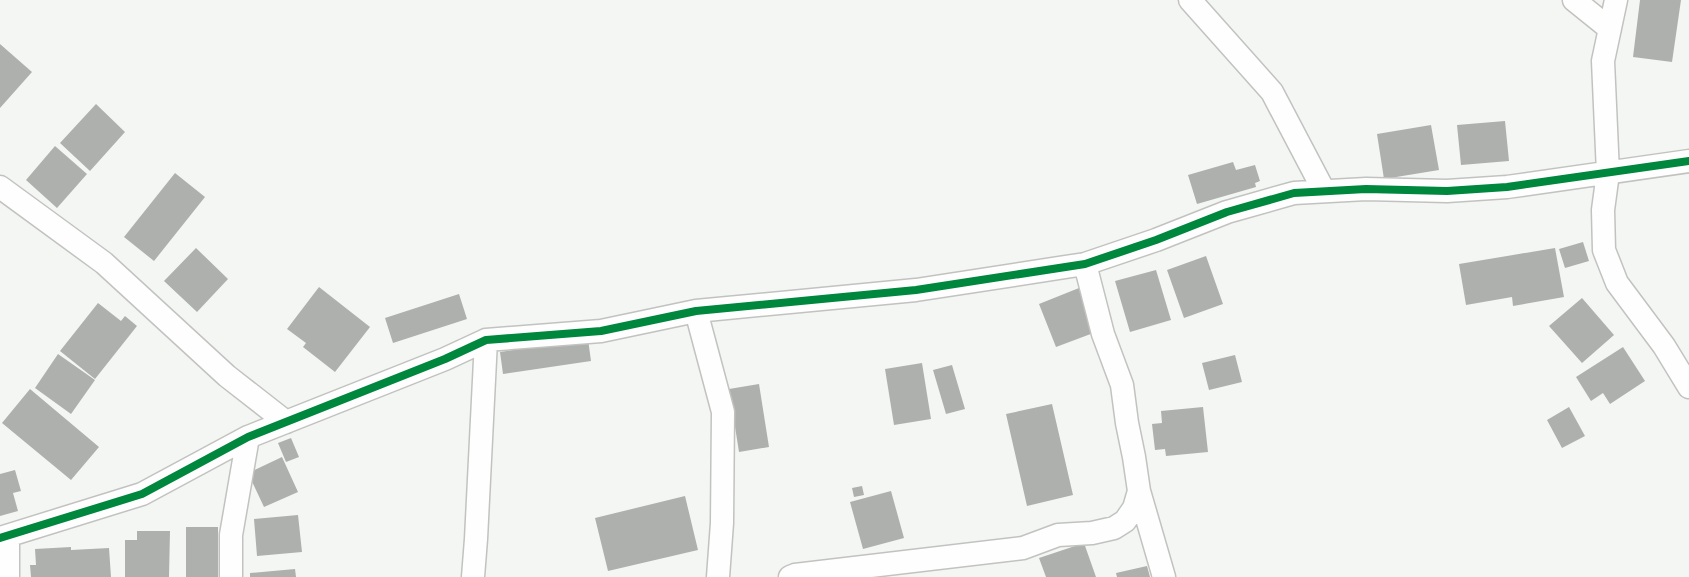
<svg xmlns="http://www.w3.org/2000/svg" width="1689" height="577" font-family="Raleway,sans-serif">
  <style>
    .building { fill: #aeb0ad }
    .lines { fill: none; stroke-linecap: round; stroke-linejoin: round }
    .street-casing { stroke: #c2c3c0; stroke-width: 25 }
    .street { stroke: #fdfefd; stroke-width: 22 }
    .cycleway-casing { stroke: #fff; stroke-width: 11 }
    .cycleway { stroke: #00873e; stroke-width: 8 }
  </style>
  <rect width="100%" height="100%" fill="#f3f6f2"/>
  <path class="building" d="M 1640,0 L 1681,0 L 1672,62 L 1633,57 Z
    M 0,44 L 32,72 L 0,108 Z
    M 96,104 L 125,132 L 90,171 L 60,143 Z
    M 1505,121 L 1509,161 L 1461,165 L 1457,125 Z
    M 1431,125 L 1439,170 L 1384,179 L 1377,134 Z
    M 55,146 L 87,174 L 57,208 L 26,180 Z
    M 1233,162 L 1236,170 L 1255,165 L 1260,181 L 1255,183 L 1256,187 L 1197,204 L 1188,175 Z
    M 175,173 L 205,197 L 154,261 L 124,237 Z
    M 1583,242 L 1589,261 L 1565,268 L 1559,249 Z
    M 196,248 L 228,279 L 197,312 L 164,281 Z
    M 1555,248 L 1564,297 L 1513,306 L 1512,297 L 1466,305 L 1459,264 Z
    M 1206,256 L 1223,304 L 1184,318 L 1167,270 Z
    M 1156,270 L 1171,320 L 1130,332 L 1115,281 Z
    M 319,287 L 370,327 L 335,372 L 303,347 L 306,343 L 287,329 Z
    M 1079,288 L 1096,332 L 1056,347 L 1039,304 Z
    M 459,294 L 467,319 L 393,343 L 385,318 Z
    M 1582,298 L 1614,335 L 1582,363 L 1549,326 Z
    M 98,303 L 121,321 L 125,316 L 137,326 L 95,379 L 60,351 Z
    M 588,339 L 591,361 L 503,374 L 500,352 Z
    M 1623,347 L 1645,381 L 1610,404 L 1603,393 L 1591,401 L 1576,377 Z
    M 58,354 L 95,380 L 71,414 L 35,388 Z
    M 1235,355 L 1242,382 L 1209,390 L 1202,363 Z
    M 922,363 L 931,419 L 894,425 L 885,369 Z
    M 952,365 L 965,409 L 946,414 L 933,370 Z
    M 759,384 L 769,447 L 739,452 L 729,389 Z
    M 30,389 L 99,447 L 71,480 L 2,423 Z
    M 1052,404 L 1073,495 L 1027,506 L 1006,414 Z
    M 1203,407 L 1208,452 L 1166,456 L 1165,449 L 1155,450 L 1152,424 L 1162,423 L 1161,411 Z
    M 1569,407 L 1585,436 L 1562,448 L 1547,420 Z
    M 291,438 L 299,457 L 286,462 L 278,443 Z
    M 282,457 L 298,492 L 264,507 L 248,473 Z
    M 15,470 L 21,491 L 13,493 L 18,511 L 0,516 L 0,474 Z
    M 862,486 L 864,495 L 854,497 L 852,488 Z
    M 891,491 L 904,538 L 863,549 L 850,502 Z
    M 685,496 L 698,550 L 608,571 L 595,518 Z
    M 298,515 L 302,552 L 257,556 L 254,519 Z
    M 186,527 L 218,527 L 218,577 L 186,577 Z
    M 137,531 L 170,531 L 169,577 L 125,577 L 125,540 L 137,540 Z
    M 1084,543 L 1096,577 L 1046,577 L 1039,558 Z
    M 71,547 L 71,550 L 109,548 L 111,577 L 31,577 L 30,565 L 36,565 L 35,549 Z
    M 1147,566 L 1150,577 L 1117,577 L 1116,573 Z
    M 295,569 L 296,577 L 250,577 L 250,573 Z"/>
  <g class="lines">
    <g class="street-casing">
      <path id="street" d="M 1190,0 L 1272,92 L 1324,191
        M 1574,0 L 1610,29
        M 1616,0 L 1603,61 L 1608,173 L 1603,210 L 1604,250 L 1617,283 L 1664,346 L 1689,387
        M 0,187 L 104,263 L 227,376 L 286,422
        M 696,311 L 723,412 L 722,523 L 718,577
        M 1139,491 L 1164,577
        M 0,538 L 142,494 L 248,437 L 445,359 L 486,340 L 601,331 L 696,311 L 916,290 L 1085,264 L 1156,240 L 1227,212 L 1294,193 L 1366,189 L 1447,191 L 1507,187 L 1689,161
        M 8,577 L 8,536
        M 231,577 L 231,535 L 248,437
        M 473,577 L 476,539 L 486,340
        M 790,577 L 795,575 L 1023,548 L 1058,535 L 1092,533 L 1114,528 L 1125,521 L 1134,508 L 1139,491 L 1134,457 L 1127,423 L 1122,385 L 1103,334 L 1085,264"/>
    </g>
    <use href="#street" class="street"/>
    <g class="cycleway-casing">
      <path id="cycleway" d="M 0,538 L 142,494 L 248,437 L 445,359 L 486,340 L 601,331 L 696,311 L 916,290 L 1085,264 L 1156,240 L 1227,212 L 1294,193 L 1366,189 L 1447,191 L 1507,187 L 1689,161"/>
    </g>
    <use href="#cycleway" class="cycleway"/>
  </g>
</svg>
